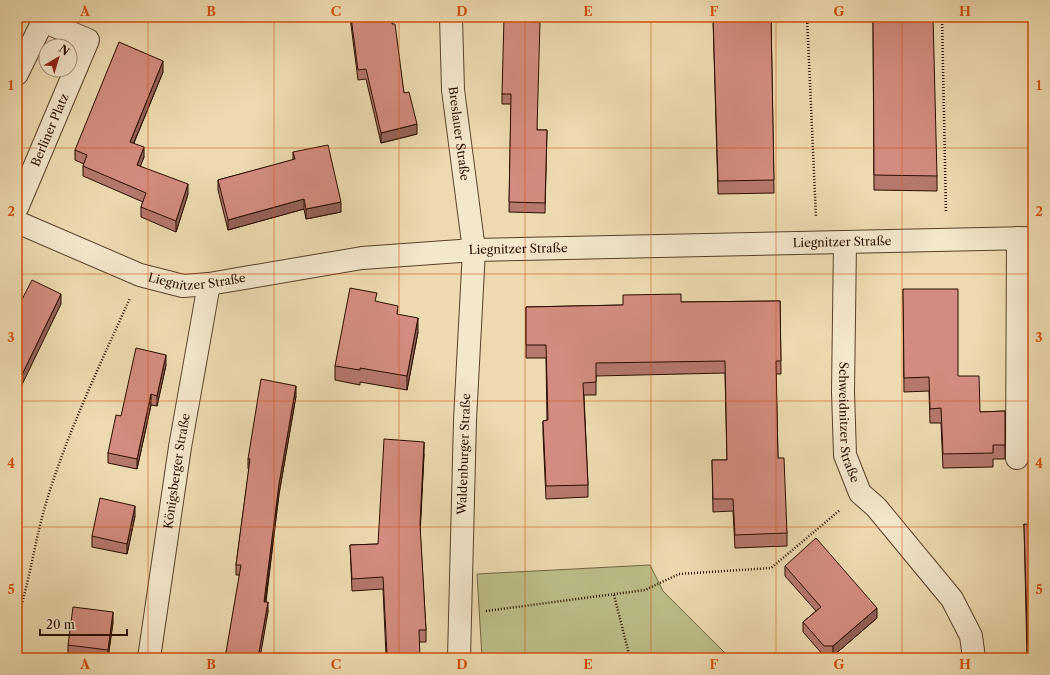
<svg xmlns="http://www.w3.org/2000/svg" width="1050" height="675" font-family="'Libre Caslon Text',serif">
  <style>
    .green { fill: #bcbe89; stroke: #726644 }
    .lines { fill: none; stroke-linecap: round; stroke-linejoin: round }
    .minor-casing { stroke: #5a402c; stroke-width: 24 }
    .path { stroke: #290d00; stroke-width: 2.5; stroke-dasharray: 1 2; stroke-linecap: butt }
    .minor { stroke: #f3e7cc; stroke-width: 22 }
    .wall { fill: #b5786d; stroke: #290d00 }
    .shaded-wall { fill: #946259; stroke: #290d00 }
    .building { fill: #d38c7f; stroke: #290d00 }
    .grid { fill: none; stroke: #d5510b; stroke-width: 1; stroke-opacity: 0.55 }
    .labels { text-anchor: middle; stroke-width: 4; stroke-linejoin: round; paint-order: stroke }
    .street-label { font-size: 12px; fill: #290d00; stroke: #f3e7cc }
    .neatline { fill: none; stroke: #d5510b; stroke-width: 1.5 }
    .grid-label { font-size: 13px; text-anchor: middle; font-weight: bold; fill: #d5510b }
  </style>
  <rect width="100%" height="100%" fill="#eddab0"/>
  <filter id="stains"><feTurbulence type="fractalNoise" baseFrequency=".005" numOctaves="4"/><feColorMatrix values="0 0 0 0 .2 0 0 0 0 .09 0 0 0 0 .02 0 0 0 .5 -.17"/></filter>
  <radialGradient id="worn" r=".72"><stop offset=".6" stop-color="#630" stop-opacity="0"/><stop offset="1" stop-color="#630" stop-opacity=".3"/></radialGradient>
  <path class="green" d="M 650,565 L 663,591 L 730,658 L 482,658 L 477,574 Z"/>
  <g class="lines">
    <g class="minor-casing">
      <g id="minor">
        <path id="s1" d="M 451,17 L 453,90 L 474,250 L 465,420 L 459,658"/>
        <path d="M 17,74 L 43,21 L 88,40 L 17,208"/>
        <path id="s2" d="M 17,222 L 140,275 L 183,286 L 209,284 L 362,258 L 474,250 L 1033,238"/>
        <path id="s3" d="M 845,242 L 843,392 L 845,455 L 860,493 L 876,507 L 952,599 L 971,636 L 974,658"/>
        <path d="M 1017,458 L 1018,238"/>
        <path id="s4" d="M 149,658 L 180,447 L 209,284"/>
      </g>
    </g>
    <path class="path" d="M 807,17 L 816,217
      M 942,18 L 946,213
      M 614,595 L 630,658
      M 486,611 L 645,590 L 679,574 L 771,568 L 840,510
      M 17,619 C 29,584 34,546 44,510 C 65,437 99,367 130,298"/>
    <use href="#minor" class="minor"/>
  </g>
  <path class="wall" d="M 350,17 L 392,17 L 392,24 L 404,93 L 417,134 L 381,143 L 366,79 L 358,80 Z
    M 713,17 L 771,17 L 774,193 L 718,194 Z
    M 873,17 L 937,176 L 937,191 L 874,190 Z
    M 530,22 L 537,130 L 547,130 L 545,213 L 509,212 L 511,104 L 502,104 L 502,94 Z
    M 163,72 L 134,143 L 144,157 L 140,166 L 188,194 L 176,232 L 141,217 L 141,207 L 143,202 L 83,176 L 83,166 L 84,164 L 75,160 L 75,150 Z
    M 293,152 L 341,212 L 306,219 L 304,209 L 228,230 L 218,190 L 218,180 L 293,160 Z
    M 903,289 L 980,412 L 1005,411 L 1005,459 L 993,459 L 993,467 L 943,468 L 941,423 L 930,423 L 929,391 L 904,392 Z
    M 780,301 L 781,374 L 776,374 L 778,458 L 787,533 L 787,546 L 735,548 L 733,511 L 713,512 L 712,460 L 727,460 L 725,373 L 596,376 L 596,395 L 584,395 L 588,485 L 588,497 L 546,499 L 543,433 L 543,421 L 547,420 L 546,358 L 526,358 L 526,307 L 623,305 L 681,302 Z
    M 377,302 L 398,314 L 418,332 L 407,390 L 360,382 L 360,385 L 335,380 L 335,366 Z
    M 166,365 L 157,406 L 151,405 L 137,469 L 108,463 L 108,453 L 121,416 Z
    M 296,396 L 279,494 L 266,602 L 268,612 L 239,575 L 236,575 L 236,565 L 249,469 L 248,469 L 248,459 Z
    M 1030,420 L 1033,420 L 1033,459 L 1029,459 Z
    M 424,454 L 420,530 L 426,630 L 426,642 L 420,642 L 386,655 L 383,589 L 352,591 L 350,545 L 378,544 Z
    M 135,516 L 127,554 L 92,547 L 92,536 Z
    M 1024,524 L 1033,658 L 1027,658 Z
    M 785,566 L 877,618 L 833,656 L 824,656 L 803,632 L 803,622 L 816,611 L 785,576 Z
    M 113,622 L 108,658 L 91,658 L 68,655 L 68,645 Z"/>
  <path class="shaded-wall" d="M 163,61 L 163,72 L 130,152 L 130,142 Z
    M 417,124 L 417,134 L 381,143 L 381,133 Z
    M 144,147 L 144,157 L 137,175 L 137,165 Z
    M 188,184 L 188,194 L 176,232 L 176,221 Z
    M 304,199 L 304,209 L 228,230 L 228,220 Z
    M 341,202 L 341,212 L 306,219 L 306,209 Z
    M 61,294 L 61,304 L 17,395 L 17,385 Z
    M 418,318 L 418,332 L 407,390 L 407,376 Z
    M 166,355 L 166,365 L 157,406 L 157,396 Z
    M 296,386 L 296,396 L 279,494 L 264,612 L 264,602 L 279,484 Z
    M 151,394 L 151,405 L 137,469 L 137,459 Z
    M 424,442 L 424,454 L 420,536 L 420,524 Z
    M 135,506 L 135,516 L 127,554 L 127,544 Z
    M 268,602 L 268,612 L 260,658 L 258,658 Z
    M 877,608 L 877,618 L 833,656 L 833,646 Z
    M 113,612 L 113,622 L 108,658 L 108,650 Z"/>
  <path class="building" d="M 351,17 L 392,17 L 392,24 L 395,24 L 404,93 L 409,92 L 417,124 L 381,133 L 366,69 L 358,70 Z
    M 504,17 L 530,17 L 530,22 L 540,22 L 537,130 L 547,130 L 545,203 L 509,202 L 511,94 L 502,94 Z
    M 713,17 L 771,17 L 774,180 L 718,181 Z
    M 873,17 L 933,17 L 937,176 L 874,175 Z
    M 119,42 L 163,61 L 130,142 L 144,147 L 137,165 L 188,184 L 176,221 L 141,207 L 146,193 L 83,166 L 87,155 L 75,150 Z
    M 328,145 L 341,202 L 306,209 L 304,199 L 228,220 L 218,180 L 295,159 L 293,152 Z
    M 32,280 L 61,294 L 17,385 L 17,309 Z
    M 350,288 L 377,293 L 375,301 L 398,306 L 397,314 L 418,318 L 407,376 L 360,368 L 360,370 L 335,366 Z
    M 903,289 L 958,289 L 958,376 L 979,376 L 980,412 L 1005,411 L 1005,445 L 993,445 L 993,453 L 943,454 L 941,408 L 930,409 L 929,377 L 904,378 Z
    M 681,294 L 681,302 L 780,301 L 781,361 L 776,361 L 778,458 L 784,458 L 787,533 L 735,535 L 733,499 L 713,499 L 712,460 L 727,460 L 725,361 L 596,363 L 596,382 L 583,383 L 588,485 L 546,486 L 543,421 L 548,420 L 546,345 L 526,345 L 526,307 L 623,305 L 623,295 Z
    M 136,348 L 166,355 L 157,396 L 151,394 L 137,459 L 108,453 L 116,415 L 121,416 Z
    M 261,379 L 296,386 L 279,484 L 264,602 L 268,602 L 258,658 L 225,658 L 241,565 L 236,565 L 250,459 L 248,459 Z
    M 1030,420 L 1033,420 L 1033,454 L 1029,454 Z
    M 384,439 L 424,442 L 420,524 L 426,630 L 419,630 L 420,658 L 363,658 L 363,656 L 387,655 L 383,577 L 352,579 L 350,545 L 378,544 Z
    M 100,498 L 135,506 L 127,544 L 92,536 Z
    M 1024,524 L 1033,525 L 1033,658 L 1028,658 Z
    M 816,538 L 877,608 L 833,646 L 824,646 L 803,622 L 821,607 L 785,566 Z
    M 73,607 L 113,612 L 108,650 L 68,645 Z"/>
  <path class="grid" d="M 148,17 L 148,658M 274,17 L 274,658M 399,17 L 399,658M 525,17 L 525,658M 651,17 L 651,658M 776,17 L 776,658M 902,17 L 902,658M 17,148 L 1033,148M 17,274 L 1033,274M 17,401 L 1033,401M 17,527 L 1033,527"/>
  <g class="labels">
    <g class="street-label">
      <text transform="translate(50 130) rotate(-67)" y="4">Berliner Platz</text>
      <text dy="4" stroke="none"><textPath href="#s1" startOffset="117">Breslauer Straße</textPath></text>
      <text dy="4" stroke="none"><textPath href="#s2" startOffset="840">Liegnitzer Straße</textPath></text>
      <text dy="4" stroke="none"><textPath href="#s2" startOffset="516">Liegnitzer Straße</textPath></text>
      <text dy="4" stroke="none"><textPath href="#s2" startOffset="192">Liegnitzer Straße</textPath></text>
      <text dy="4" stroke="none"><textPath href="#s3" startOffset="181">Schweidnitzer Straße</textPath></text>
      <text transform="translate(464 454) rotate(-88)" y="4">Waldenburger Straße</text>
      <text dy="4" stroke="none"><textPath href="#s4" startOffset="189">Königsberger Straße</textPath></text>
    </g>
  </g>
  <rect width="1050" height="675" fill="none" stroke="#eddab0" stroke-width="44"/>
  <g transform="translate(58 58) rotate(38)"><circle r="19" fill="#f3e7cc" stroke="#a2907a"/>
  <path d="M0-3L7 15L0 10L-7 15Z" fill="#8f2418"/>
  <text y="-6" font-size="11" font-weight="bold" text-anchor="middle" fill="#290d00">N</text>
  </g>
  <path d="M40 629v6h87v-6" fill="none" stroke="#290d00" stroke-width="2"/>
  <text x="46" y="629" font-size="12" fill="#290d00" stroke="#f3e7cc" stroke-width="3" paint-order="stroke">20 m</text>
  <rect x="22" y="22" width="1006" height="631" class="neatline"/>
  <g class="grid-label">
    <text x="85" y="16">A</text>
    <text x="211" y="16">B</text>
    <text x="336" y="16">C</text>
    <text x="462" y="16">D</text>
    <text x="588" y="16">E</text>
    <text x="714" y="16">F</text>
    <text x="839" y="16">G</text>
    <text x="965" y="16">H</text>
    <text x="11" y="90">1</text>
    <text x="1039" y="90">1</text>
    <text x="11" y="216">2</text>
    <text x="1039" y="216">2</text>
    <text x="11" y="342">3</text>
    <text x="1039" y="342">3</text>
    <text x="11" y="468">4</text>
    <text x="1039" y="468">4</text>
    <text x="11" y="594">5</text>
    <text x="1039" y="594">5</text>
    <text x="85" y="669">A</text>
    <text x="211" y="669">B</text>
    <text x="336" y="669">C</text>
    <text x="462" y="669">D</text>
    <text x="588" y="669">E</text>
    <text x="714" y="669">F</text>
    <text x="839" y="669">G</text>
    <text x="965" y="669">H</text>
  </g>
  <rect width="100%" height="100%" filter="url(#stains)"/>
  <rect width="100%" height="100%" fill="url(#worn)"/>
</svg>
